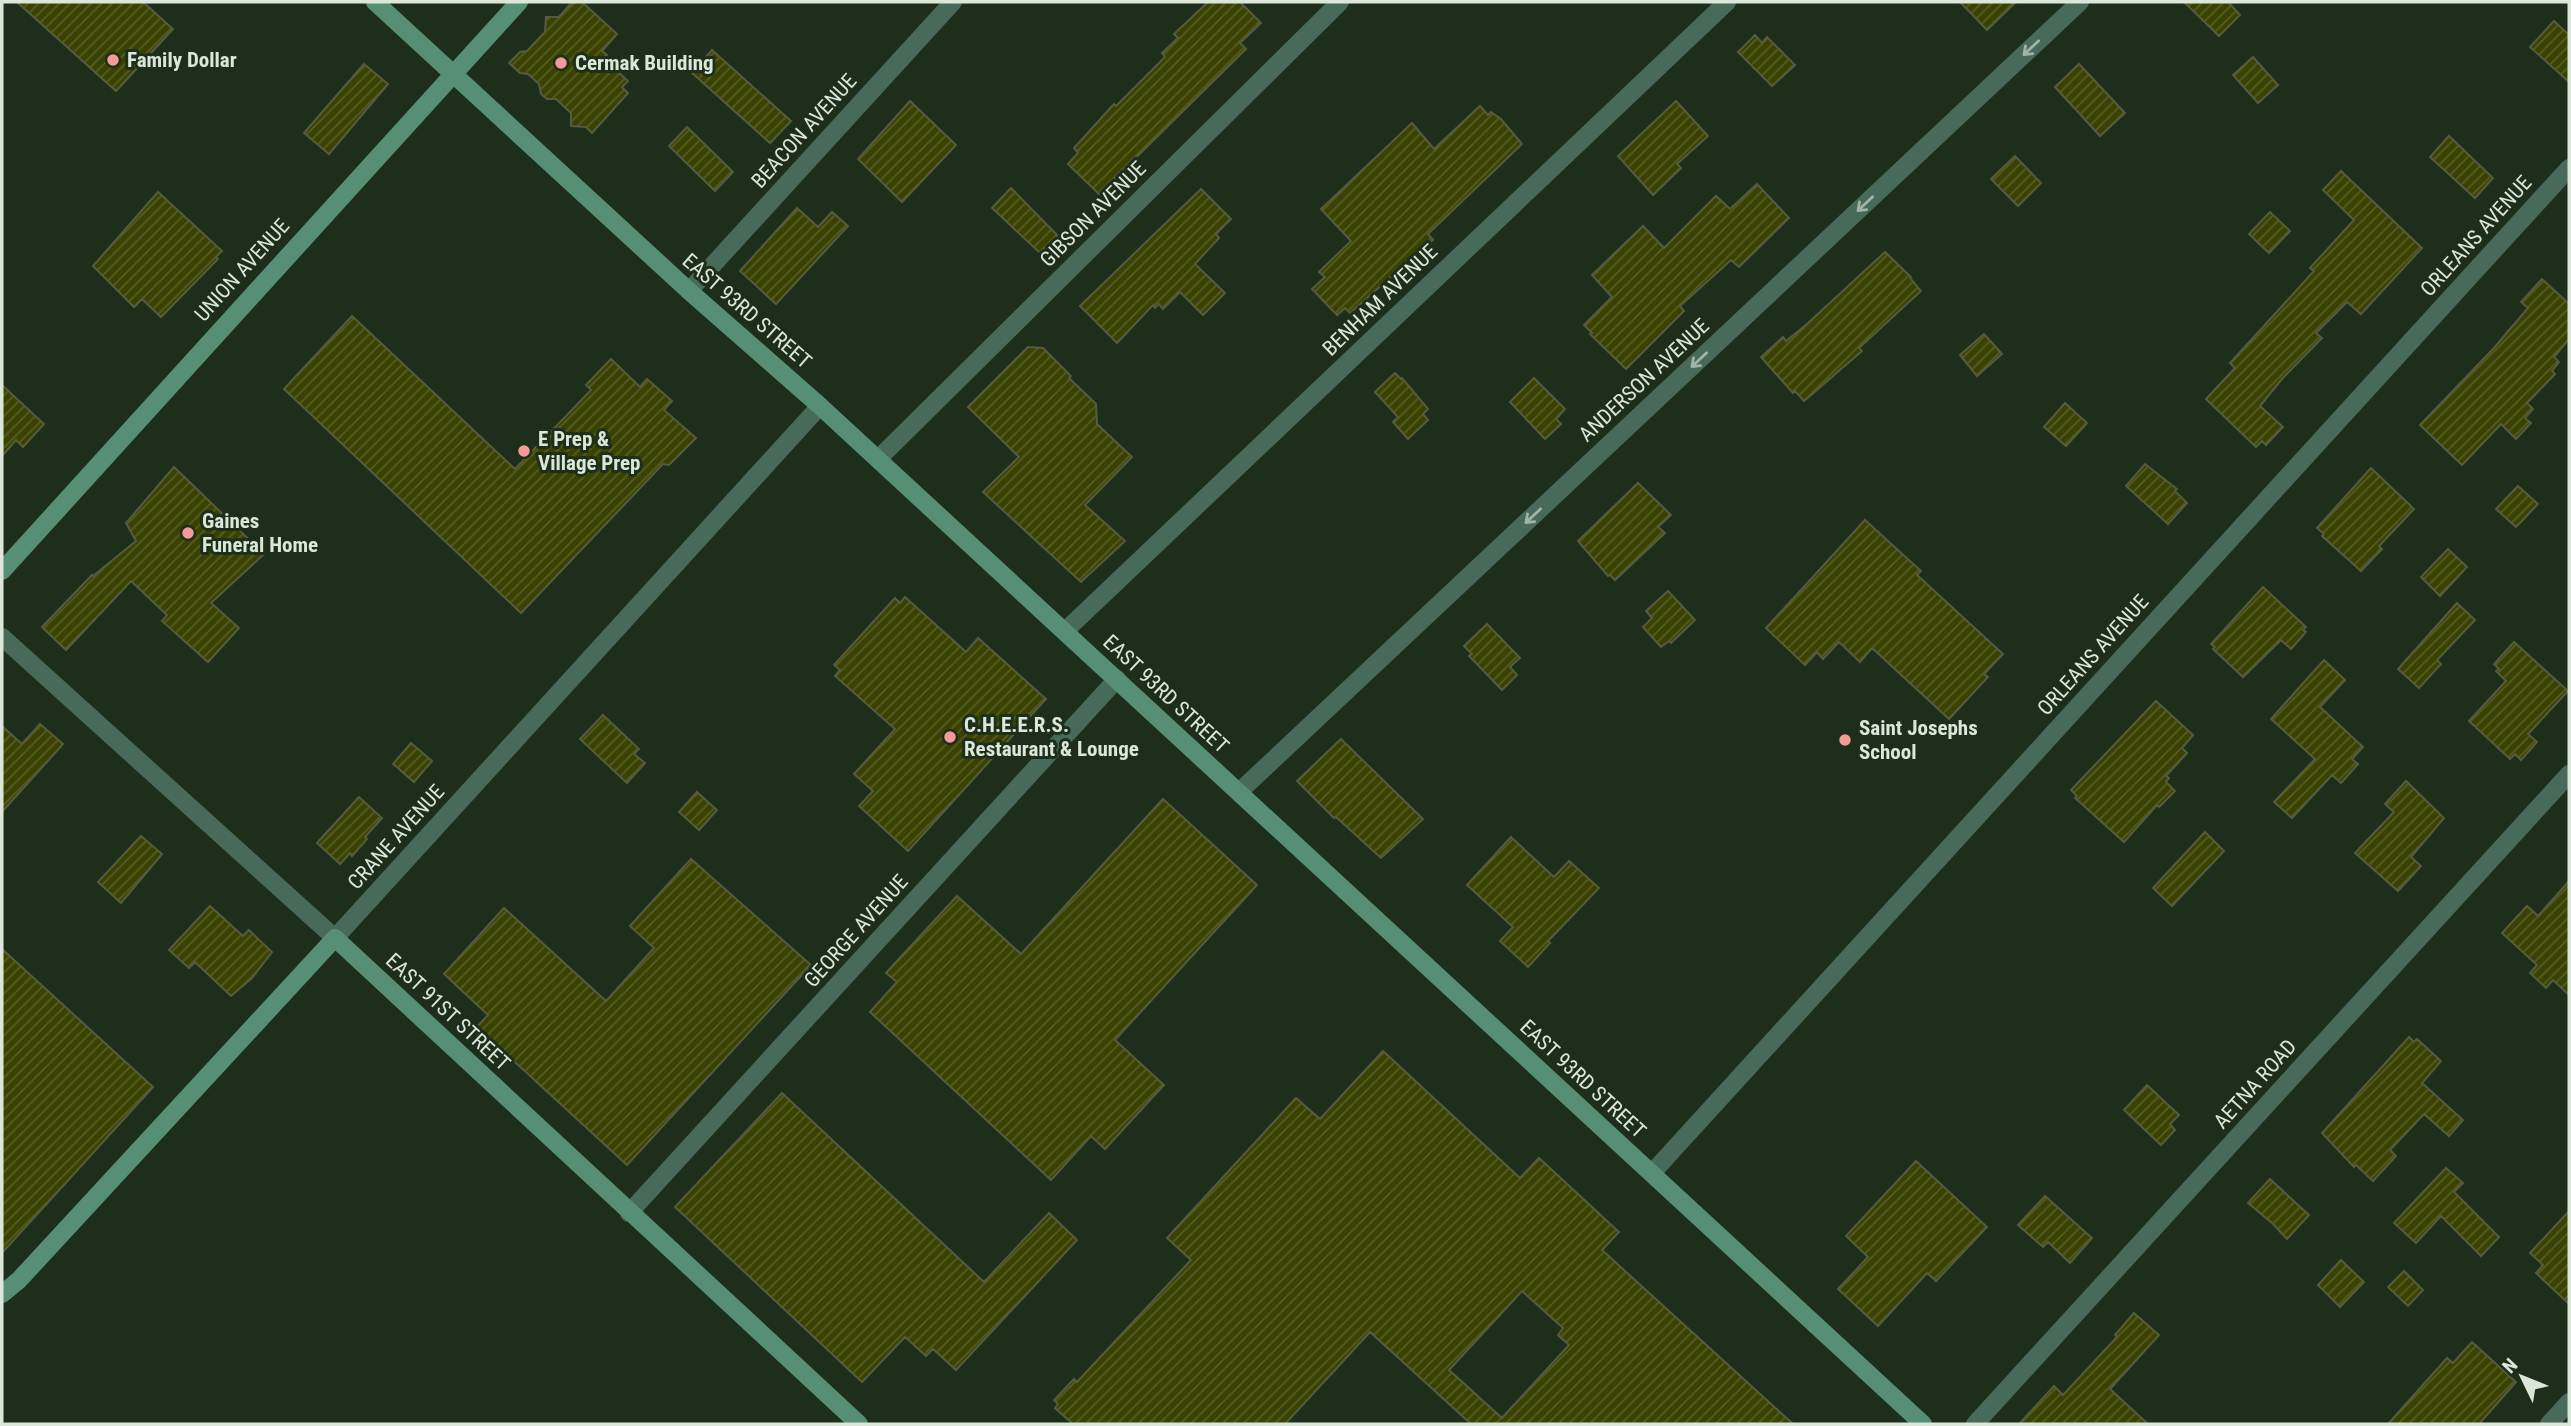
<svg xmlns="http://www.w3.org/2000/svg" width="2571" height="1426" font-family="'Roboto Condensed',sans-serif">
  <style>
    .building { fill: url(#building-hatch); stroke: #565b40; stroke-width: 2; fill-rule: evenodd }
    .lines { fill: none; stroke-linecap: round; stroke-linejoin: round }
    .street { stroke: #486a5b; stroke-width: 18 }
    .secondary { stroke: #568e76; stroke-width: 18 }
    .oneway { stroke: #a0b5a7 }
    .poi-dot { fill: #f59b97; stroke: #1d2f1a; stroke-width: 2.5 }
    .labels { text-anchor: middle; stroke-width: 6; stroke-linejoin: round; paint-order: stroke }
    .poi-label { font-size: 21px; font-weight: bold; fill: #dbe7d9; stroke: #1d2f1a; text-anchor: start }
    .street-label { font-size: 21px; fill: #dbe7d9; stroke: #1d2f1a }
  </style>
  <defs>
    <pattern id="building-hatch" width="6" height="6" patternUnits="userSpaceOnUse" patternTransform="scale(1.75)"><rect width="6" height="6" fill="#3a4201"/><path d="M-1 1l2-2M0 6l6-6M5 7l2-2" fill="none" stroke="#565d25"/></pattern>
  </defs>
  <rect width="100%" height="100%" fill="#1d2f1a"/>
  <path class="building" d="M 17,2 L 143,2 L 173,29 L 116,91 Z
    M 572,2 L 582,2 L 617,34 L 602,51 L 607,55 L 604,59 L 628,81 L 622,87 L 628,93 L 592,133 L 586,127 L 571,126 L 571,113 L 556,99 L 547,99 L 541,94 L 539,84 L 528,74 L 520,73 L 509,63 L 520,52 L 527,51 L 545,32 L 546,17 L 559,17 Z
    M 1208,2 L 1240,2 L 1261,23 L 1240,43 L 1246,49 L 1099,194 L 1068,164 L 1078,153 L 1074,148 L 1114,104 L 1116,106 L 1165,57 L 1162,53 L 1178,38 L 1174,34 Z
    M 1960,2 L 2016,2 L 1987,30 Z
    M 2184,2 L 2228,2 L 2240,15 L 2219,36 Z
    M 2554,21 L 2569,35 L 2569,82 L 2530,47 Z
    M 1755,35 L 1762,43 L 1767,37 L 1795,65 L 1772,86 L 1738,52 Z
    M 712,50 L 791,121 L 770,143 L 692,73 Z
    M 2253,57 L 2278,85 L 2258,103 L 2233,75 Z
    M 364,64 L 388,84 L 329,154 L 304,133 Z
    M 2079,64 L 2125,113 L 2100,136 L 2055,87 Z
    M 910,101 L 956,145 L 902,202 L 858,159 Z
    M 1676,101 L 1708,136 L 1677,164 L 1681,168 L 1653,195 L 1618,156 Z
    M 1480,106 L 1488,115 L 1491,112 L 1501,119 L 1522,144 L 1428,234 L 1433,240 L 1350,313 L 1345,308 L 1337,315 L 1312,289 L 1325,277 L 1319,272 L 1351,241 L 1321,209 L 1412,123 L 1434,149 Z
    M 687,127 L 733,172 L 715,191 L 669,146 Z
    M 2449,136 L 2493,178 L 2475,198 L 2430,157 Z
    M 2015,156 L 2041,183 L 2018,206 L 1991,179 Z
    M 2341,171 L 2422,248 L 2361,314 L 2347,302 L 2316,333 L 2322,338 L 2281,380 L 2260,406 L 2283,427 L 2266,445 L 2262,441 L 2256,447 L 2206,399 L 2235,368 L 2230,363 L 2314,271 L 2310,268 L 2354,220 L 2323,190 Z
    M 1757,184 L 1789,218 L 1739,267 L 1731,260 L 1680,306 L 1684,311 L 1626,369 L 1590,334 L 1592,333 L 1584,325 L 1612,297 L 1592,275 L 1643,226 L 1664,248 L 1716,196 L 1730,209 Z
    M 1011,188 L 1058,236 L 1040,253 L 992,208 Z
    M 1201,189 L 1231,219 L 1216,234 L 1219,238 L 1195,264 L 1225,293 L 1203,315 L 1180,292 L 1163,309 L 1159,304 L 1155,308 L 1153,305 L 1117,343 L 1080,306 Z
    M 158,192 L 222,251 L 216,257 L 218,259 L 161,317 L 142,299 L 134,307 L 93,266 Z
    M 797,208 L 818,227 L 832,212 L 848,226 L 776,304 L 740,271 Z
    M 2270,212 L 2290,231 L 2269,253 L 2249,234 Z
    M 1885,252 L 1911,277 L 1910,278 L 1921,291 L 1859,348 L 1862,351 L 1804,401 L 1795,391 L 1793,393 L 1761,357 L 1783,337 L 1786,341 L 1807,324 Z
    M 2542,279 L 2569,304 L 2569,339 L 2554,357 L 2559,362 L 2552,371 L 2555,374 L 2527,403 L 2533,409 L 2525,418 L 2531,423 L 2516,439 L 2501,424 L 2462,465 L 2420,425 L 2493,349 L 2528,308 L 2521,302 Z
    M 352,316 L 515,469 L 591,390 L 586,385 L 611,359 L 640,387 L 647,379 L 672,401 L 664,410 L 696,438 L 669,465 L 663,464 L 521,613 L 284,389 Z
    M 1984,334 L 2002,354 L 1977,376 L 1960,355 Z
    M 1028,347 L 1043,348 L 1071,376 L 1069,378 L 1096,404 L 1097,424 L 1132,457 L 1085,505 L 1125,541 L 1081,582 L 983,492 L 1019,457 L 968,407 Z
    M 1395,373 L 1401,379 L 1402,378 L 1428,409 L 1423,414 L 1428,420 L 1408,439 L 1393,422 L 1398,417 L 1375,392 Z
    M 1534,378 L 1565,409 L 1556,419 L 1561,424 L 1545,439 L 1510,402 Z
    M 2,385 L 44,424 L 23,447 L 16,440 L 2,456 Z
    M 2065,403 L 2087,423 L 2066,446 L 2044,427 Z
    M 2145,464 L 2177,489 L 2175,491 L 2187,503 L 2168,524 L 2126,486 Z
    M 174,467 L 264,554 L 211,603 L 239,628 L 208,662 L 162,621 L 167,615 L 131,581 L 66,650 L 42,627 L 92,575 L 93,576 L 136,541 L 126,523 Z
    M 2371,468 L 2414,509 L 2379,546 L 2382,549 L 2361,571 L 2322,536 L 2324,534 L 2317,528 Z
    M 1638,483 L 1671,515 L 1658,527 L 1665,533 L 1615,580 L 1610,575 L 1608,576 L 1578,541 Z
    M 2518,486 L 2538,504 L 2516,527 L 2496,509 Z
    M 1865,520 L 1921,571 L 1917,575 L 2003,654 L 1984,674 L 1988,677 L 1949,719 L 1872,648 L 1860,662 L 1839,642 L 1823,659 L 1817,652 L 1805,665 L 1766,628 Z
    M 2448,549 L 2467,567 L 2440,596 L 2421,577 Z
    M 2263,587 L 2306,627 L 2303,630 L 2306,632 L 2291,649 L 2281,640 L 2243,677 L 2213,649 L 2215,647 L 2211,644 Z
    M 1668,591 L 1695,620 L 1671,643 L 1669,641 L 1661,647 L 1643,627 L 1652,618 L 1646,611 Z
    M 905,597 L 966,652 L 978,638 L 1046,699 L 908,851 L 859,806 L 873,791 L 854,774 L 895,729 L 835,676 L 840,670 L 834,665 L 895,598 L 900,603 Z
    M 2457,603 L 2475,620 L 2437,660 L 2441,664 L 2419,688 L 2398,669 Z
    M 1487,624 L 1520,658 L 1510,667 L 1517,675 L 1502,690 L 1469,656 L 1472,654 L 1464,646 Z
    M 2514,642 L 2568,691 L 2528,734 L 2537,742 L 2521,760 L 2515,754 L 2510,759 L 2469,721 L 2506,681 L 2496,671 L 2499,669 L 2494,664 Z
    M 2324,660 L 2345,680 L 2320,707 L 2363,747 L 2352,759 L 2358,764 L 2341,783 L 2332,775 L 2292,818 L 2274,802 L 2315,759 L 2271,719 Z
    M 2156,701 L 2193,735 L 2182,748 L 2187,753 L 2166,776 L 2169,778 L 2166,782 L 2175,791 L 2159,807 L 2157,805 L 2124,842 L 2075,798 L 2077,796 L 2071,790 Z
    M 603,715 L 639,749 L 634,754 L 645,763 L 627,783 L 580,739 Z
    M 40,724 L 63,744 L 2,812 L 2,726 L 22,744 Z
    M 1341,739 L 1423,819 L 1381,858 L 1336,817 L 1334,818 L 1297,781 Z
    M 411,743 L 432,761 L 414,782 L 393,764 Z
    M 2406,781 L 2444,818 L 2411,857 L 2421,866 L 2398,891 L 2355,853 L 2394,812 L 2385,804 Z
    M 697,792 L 717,810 L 699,830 L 679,812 Z
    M 359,797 L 382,818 L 365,837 L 367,839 L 352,856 L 350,853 L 340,864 L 317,843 Z
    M 1163,799 L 1257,885 L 1115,1040 L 1164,1085 L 1105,1149 L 1091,1136 L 1051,1180 L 870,1012 L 897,982 L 886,973 L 957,896 L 1021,954 Z
    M 2205,832 L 2224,851 L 2172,906 L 2153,888 Z
    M 141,836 L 162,854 L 121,903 L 98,882 Z
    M 1511,837 L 1554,877 L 1569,861 L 1599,888 L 1548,941 L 1550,943 L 1528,967 L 1500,941 L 1513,927 L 1467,885 Z
    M 691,859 L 811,965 L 627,1165 L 477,1027 L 488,1015 L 444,974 L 504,908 L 606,1001 L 654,948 L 630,926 Z
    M 2569,881 L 2569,995 L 2553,980 L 2546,988 L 2530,973 L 2537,965 L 2502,933 L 2527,906 L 2538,916 Z
    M 210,906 L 243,936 L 249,930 L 272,952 L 252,978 L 231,996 L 195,962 L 189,968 L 169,950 Z
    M 2,949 L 153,1087 L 2,1253 Z
    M 2409,1037 L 2414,1042 L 2417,1039 L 2441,1061 L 2422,1083 L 2463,1120 L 2449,1136 L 2424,1114 L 2390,1150 L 2396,1156 L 2373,1181 L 2356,1165 L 2354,1167 L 2322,1133 Z
    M 1383,1051 L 1520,1178 L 1539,1158 L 1619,1232 L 1602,1250 L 1793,1424 L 1471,1424 L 1370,1332 L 1285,1424 L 1073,1424 L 1055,1408 L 1058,1404 L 1054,1400 L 1074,1379 L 1077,1382 L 1191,1260 L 1167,1238 L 1296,1098 L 1320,1119 ZM 1522,1291 L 1563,1328 L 1558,1335 L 1569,1345 L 1502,1418 L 1449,1370 Z
    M 2147,1085 L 2179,1115 L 2170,1124 L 2175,1130 L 2161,1145 L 2124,1110 Z
    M 782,1093 L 984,1282 L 1049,1213 L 1077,1240 L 956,1370 L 933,1349 L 926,1356 L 905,1337 L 862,1382 L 675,1207 Z
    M 1916,1161 L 1987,1227 L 1936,1281 L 1927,1273 L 1878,1326 L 1838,1289 L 1868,1257 L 1846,1236 Z
    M 2446,1168 L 2463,1183 L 2454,1192 L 2499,1237 L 2481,1256 L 2441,1216 L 2416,1243 L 2394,1223 Z
    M 2270,1179 L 2309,1215 L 2287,1239 L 2272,1223 L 2248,1203 Z
    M 2045,1196 L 2092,1238 L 2070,1263 L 2048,1242 L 2043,1247 L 2018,1225 Z
    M 2569,1211 L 2569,1304 L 2536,1273 L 2543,1265 L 2530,1253 Z
    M 2341,1260 L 2364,1282 L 2340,1307 L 2318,1285 Z
    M 2404,1271 L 2423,1290 L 2408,1306 L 2388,1287 Z
    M 2134,1313 L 2159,1335 L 2110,1389 L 2148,1424 L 2019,1424 L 2054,1386 L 2063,1395 L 2117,1337 L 2115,1335 Z
    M 2472,1342 L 2516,1382 L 2479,1424 L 2388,1424 L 2447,1358 L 2453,1363 Z"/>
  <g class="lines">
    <path class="street" d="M 689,291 L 953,2
      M 878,459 L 1340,2
      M 1065,631 L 1727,2
      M 2,637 L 335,938 L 820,406
      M 1239,792 L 2080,2
      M 1652,1173 L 2569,168
      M 629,1213 L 1117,679
      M 1975,1424 L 2569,774
      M 2549,1424 L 2569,1402"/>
    <path class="secondary" d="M 375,2 L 689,291 L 820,406 L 1923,1424
      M 2,571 L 519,2
      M 2,1294 L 19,1280 L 335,938 L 859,1424"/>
  </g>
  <defs><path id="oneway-shaft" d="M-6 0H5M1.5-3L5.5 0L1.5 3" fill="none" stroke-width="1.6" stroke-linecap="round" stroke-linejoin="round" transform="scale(1.75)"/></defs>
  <g class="oneway">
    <use href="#oneway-shaft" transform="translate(2031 48) rotate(137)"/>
    <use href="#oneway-shaft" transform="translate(1865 204) rotate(137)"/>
    <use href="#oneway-shaft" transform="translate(1699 360) rotate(137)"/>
    <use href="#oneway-shaft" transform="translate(1533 516) rotate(137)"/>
  </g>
  <g class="poi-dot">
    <circle cx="113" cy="60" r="7"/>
    <circle cx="561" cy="63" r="7"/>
    <circle cx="524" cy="451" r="7"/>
    <circle cx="188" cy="533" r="7"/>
    <circle cx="950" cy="737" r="7"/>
    <circle cx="1845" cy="740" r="7"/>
  </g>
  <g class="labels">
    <g class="poi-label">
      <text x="127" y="67">Family Dollar</text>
      <text x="575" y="70">Cermak Building</text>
      <text x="538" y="446">E Prep &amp;<tspan x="538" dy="24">Village Prep</tspan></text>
      <text x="202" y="528">Gaines<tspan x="202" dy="24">Funeral Home</tspan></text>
      <text x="964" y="732">C.H.E.E.R.S.<tspan x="964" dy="24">Restaurant &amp; Lounge</tspan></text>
      <text x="1859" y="735">Saint Josephs<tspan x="1859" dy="24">School</tspan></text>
    </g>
    <g class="street-label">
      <text transform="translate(804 131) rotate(-48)" y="7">BEACON AVENUE</text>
      <text transform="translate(1093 214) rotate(-45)" y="7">GIBSON AVENUE</text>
      <text transform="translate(2476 236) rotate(-48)" y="7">ORLEANS AVENUE</text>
      <text transform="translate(242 270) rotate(-48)" y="7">UNION AVENUE</text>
      <text transform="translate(1380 300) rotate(-44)" y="7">BENHAM AVENUE</text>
      <text transform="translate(747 311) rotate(41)" y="7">EAST 93RD STREET</text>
      <text transform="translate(1644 380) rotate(-43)" y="7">ANDERSON AVENUE</text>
      <text transform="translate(2093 655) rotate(-48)" y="7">ORLEANS AVENUE</text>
      <text transform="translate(1166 694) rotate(43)" y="7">EAST 93RD STREET</text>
      <text transform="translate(396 837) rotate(-48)" y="7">CRANE AVENUE</text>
      <text transform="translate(856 931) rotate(-48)" y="7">GEORGE AVENUE</text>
      <text transform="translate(448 1012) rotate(43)" y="7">EAST 91ST STREET</text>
      <text transform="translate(1583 1079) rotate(43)" y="7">EAST 93RD STREET</text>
      <text transform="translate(2255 1084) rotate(-48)" y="7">AETNA ROAD</text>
    </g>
  </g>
  <rect width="2571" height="1426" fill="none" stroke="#dbe7d9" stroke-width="7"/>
  <g transform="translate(2522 1377) rotate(313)" stroke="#1d2f1a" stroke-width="5" paint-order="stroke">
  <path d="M0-5L12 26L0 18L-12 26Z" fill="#dbe7d9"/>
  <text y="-10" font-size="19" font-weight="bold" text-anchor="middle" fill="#dbe7d9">N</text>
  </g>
</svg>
